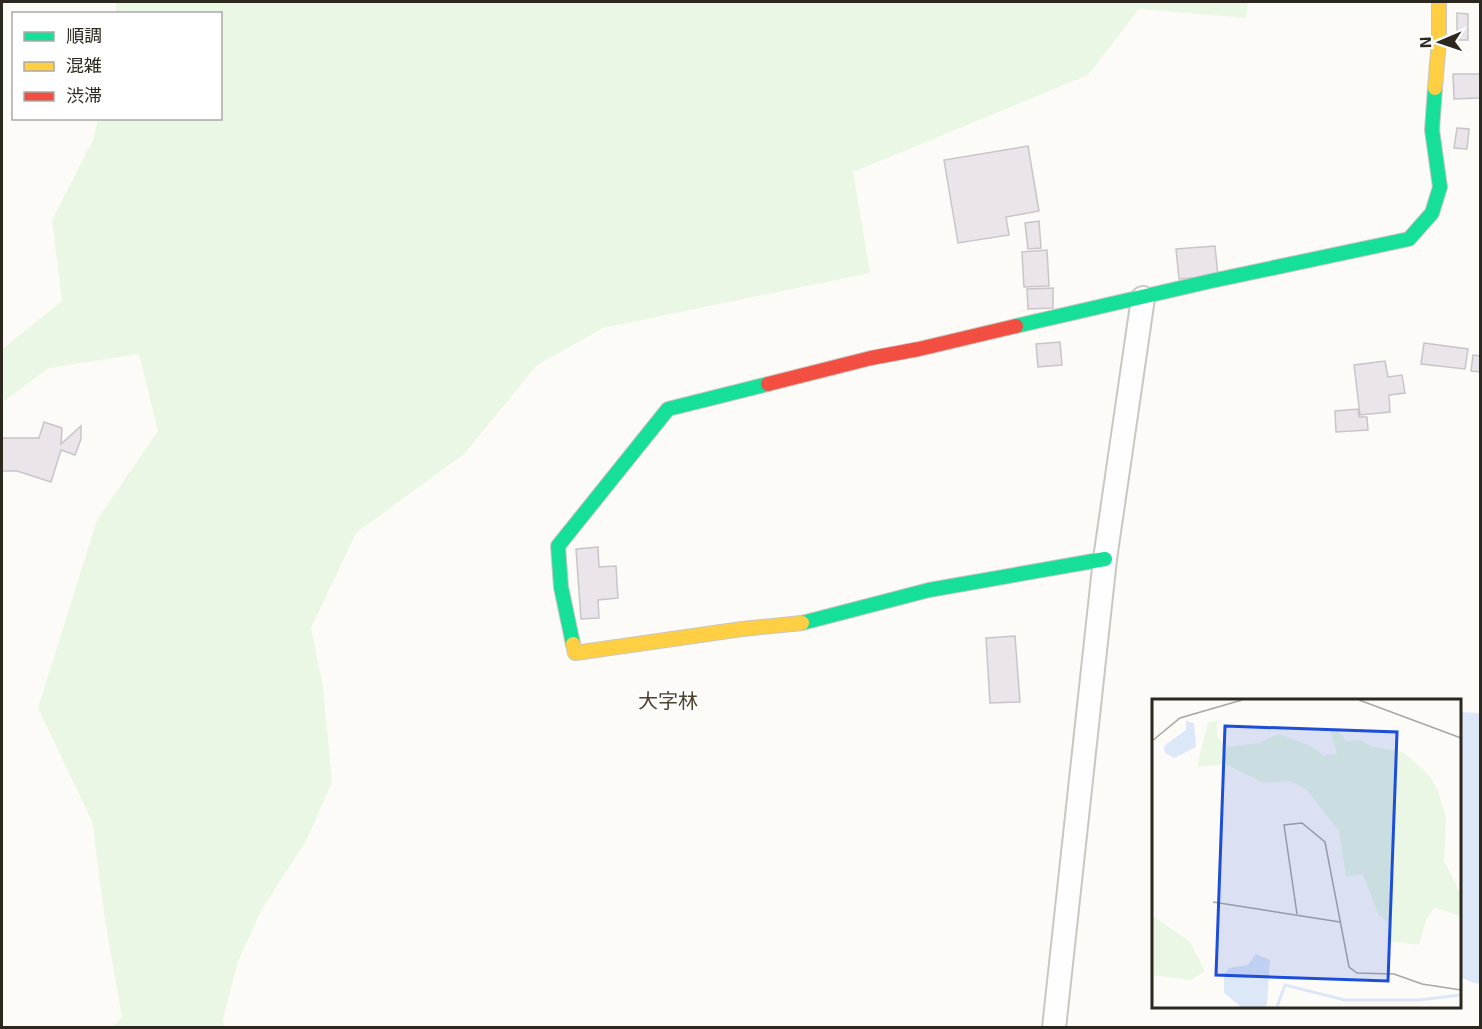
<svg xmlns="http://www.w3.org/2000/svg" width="1482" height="1029" font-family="'Exo 2','Noto Sans JP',sans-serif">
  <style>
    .green { fill: #e9f7e4 }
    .water { fill: #dce7f8 }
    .building { fill: #ebe4eb; stroke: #c8c5c8; stroke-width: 1.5 }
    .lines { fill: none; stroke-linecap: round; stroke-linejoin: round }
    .street-casing { stroke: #cac6c1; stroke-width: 26 }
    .fast-casing { stroke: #cac6c1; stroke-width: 16 }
    .slow-casing { stroke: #cac6c1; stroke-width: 16 }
    .jam-casing { stroke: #cac6c1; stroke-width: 16 }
    .street { stroke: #fffefe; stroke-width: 22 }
    .fast { stroke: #16e098; stroke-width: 14 }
    .slow { stroke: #ffcf43; stroke-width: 14 }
    .jam { stroke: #f24e42; stroke-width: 14 }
    .labels { text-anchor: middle; stroke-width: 5; stroke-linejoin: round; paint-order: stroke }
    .quarter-label { font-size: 20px; fill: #4d412e; stroke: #fff }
    .inset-river { fill: none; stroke: #dce7f8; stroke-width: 3 }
    .inset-road { fill: none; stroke: #aaa7a1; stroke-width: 1.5 }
    .view { fill: #1d4ed8; fill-opacity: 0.15; stroke: #1d4ed8; stroke-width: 3 }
    .inset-edge { fill: none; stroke: #2d281f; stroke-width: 3 }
  </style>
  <rect width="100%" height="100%" fill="#fdfbf8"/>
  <path class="green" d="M 116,2 L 1248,2 L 1246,18 L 1139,9 L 1088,75 L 853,172 L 870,273 L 603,328 L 537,365 L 464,454 L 356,533 L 311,628 L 323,687 L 332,782 L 306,841 L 262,909 L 238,961 L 223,1019 L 224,1027 L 111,1028 L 122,1018 L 105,920 L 92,821 L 38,708 L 97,520 L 158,431 L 139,354 L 49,368 L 4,401 L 2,393 L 2,349 L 62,301 L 52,220 L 93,140 L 98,119 L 220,118 L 220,14 L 116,13 Z"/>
  <path class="water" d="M 1460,712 L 1480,713 L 1480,984 L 1474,983 L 1460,977 Z"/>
  <path class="building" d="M 1457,13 L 1468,14 L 1468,40 L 1457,40 Z
    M 1453,74 L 1480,74 L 1480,98 L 1454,99 Z
    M 1457,128 L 1469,129 L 1467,149 L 1454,148 Z
    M 1028,146 L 1039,211 L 1006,217 L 1009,235 L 958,243 L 944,160 Z
    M 1039,221 L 1041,248 L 1028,249 L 1025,223 Z
    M 1215,246 L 1218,276 L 1179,279 L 1176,249 Z
    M 1047,250 L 1049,286 L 1024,287 L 1022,252 Z
    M 1053,288 L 1053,308 L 1028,309 L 1027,289 Z
    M 1060,342 L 1062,365 L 1038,367 L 1036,344 Z
    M 1424,343 L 1468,349 L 1465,369 L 1421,364 Z
    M 1473,355 L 1480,356 L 1480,372 L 1471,371 Z
    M 1385,361 L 1388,377 L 1402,375 L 1405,393 L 1389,395 L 1390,412 L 1360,415 L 1354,365 Z
    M 1358,409 L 1359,417 L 1367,417 L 1368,430 L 1336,432 L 1335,411 Z
    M 44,422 L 62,428 L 61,444 L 81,426 L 81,439 L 75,455 L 61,450 L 51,482 L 17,471 L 2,471 L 2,438 L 39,438 Z
    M 598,547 L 599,567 L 616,566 L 618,598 L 598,600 L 599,618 L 581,619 L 576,549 Z
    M 1015,636 L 1020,702 L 990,703 L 986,638 Z"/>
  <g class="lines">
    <g class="street-casing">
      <path id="street" d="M 1054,1028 L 1105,559 L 1143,298"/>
    </g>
    <g class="fast-casing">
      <path id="fast" d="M 1016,326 L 1211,281 L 1409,239 L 1432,213 L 1440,187 L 1432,130 L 1435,88
        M 802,623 L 929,590 L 1105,559
        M 573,644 L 561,587 L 558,546 L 668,409 L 768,384"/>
    </g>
    <g class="slow-casing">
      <path id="slow" d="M 1435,88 L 1439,40 L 1439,2
        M 573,644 L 575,653 L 742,629 L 802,623"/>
    </g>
    <g class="jam-casing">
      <path id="jam" d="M 768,384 L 871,358 L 919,349 L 1016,326"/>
    </g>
    <use href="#street" class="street"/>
    <use href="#fast" class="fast"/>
    <use href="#slow" class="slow"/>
    <use href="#jam" class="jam"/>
  </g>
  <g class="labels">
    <g class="quarter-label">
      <text x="668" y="708">大字林</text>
    </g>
  </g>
  <g transform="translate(1152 699)">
    <rect width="309" height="309" fill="#fdfbf8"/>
    <path d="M 65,22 L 65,37 L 74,48 L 107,44 L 126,35 L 157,46 L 172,57 L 185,54 L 178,31 L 185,30 L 194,42 L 208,41 L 221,48 L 251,53 L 277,76 L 286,92 L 294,119 L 292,162 L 309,195 L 309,218 L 283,208 L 274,221 L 267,246 L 235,242 L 237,224 L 226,215 L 211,175 L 194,178 L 187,132 L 154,90 L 138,82 L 112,84 L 73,65 L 45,68 L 56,23 ZM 0,216 L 38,243 L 53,272 L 39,281 L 0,276 Z" fill="#e9f7e4"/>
    <path d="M 34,22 L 42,24 L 44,48 L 22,59 L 13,54 L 12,47 L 34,31 ZM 104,255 L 118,261 L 115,305 L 114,308 L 89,308 L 72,294 L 72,275 L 77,269 L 96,266 Z" fill="#dce7f8"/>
    <path class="inset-river" d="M 125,308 L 133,286 L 193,301 L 266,301 L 309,296"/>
    <path class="inset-road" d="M 207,1 L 309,39M 0,42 L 28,19 L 90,1M 61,203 L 188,223M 145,215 L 132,126 L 150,124 L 173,143 L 197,268 L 205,274 L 242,275 L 270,285 L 309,291"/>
    <path class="view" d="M 73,27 L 245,33 L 236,282 L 64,276 Z"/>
    <rect width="309" height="309" class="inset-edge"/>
  </g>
  <rect width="1482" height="1029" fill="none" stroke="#2d281f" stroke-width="6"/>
  <rect x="12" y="12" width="210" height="108" fill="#ffffff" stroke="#aba9a5" stroke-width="1.5"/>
  <rect x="24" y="32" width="30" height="9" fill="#16e098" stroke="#aba9a5" stroke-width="1.5"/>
  <text x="66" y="42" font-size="18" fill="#2d281f">順調</text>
  <rect x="24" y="62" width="30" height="9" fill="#ffcf43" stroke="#aba9a5" stroke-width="1.5"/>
  <text x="66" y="72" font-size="18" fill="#2d281f">混雑</text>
  <rect x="24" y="92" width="30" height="9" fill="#f24e42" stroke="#aba9a5" stroke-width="1.5"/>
  <text x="66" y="102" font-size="18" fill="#2d281f">渋滞</text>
  <g transform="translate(1440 42) rotate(268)" stroke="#ffffff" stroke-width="4.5" paint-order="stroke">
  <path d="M0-4.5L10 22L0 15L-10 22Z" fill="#2d281f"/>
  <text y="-9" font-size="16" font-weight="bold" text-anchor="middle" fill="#2d281f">N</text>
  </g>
</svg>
